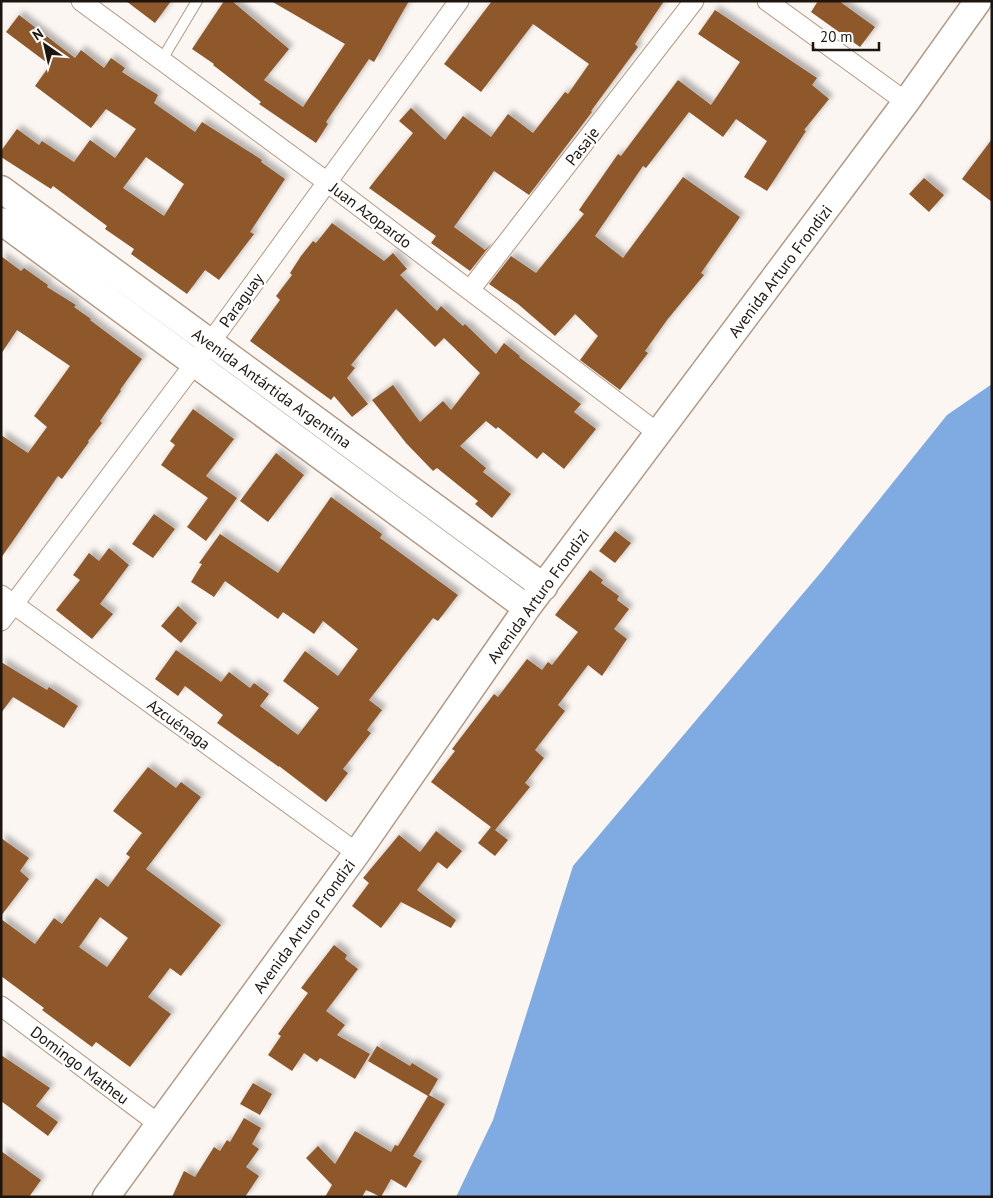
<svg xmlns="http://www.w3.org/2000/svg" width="993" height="1198" font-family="'PT Sans',sans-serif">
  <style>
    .water { fill: #80aae2 }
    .building { fill: #8e592b; fill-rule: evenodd; filter: url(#shadow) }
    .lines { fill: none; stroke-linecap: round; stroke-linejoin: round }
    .lane-casing { stroke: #b39a86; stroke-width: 12 }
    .street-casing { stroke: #b39a86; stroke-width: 21 }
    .secondary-casing { stroke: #b39a86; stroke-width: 29 }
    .lane { stroke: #fff; stroke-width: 10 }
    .street { stroke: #fff; stroke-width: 19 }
    .secondary { stroke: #fff; stroke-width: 26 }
    .labels { text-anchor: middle; stroke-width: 4.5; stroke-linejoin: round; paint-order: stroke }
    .street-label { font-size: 16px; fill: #1e150e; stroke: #fff }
  </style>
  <defs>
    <filter id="shadow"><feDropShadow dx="4.5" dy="-4.5" stdDeviation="2.5" flood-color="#0004"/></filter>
  </defs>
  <rect width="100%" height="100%" fill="#fbf6f2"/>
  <path class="water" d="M 992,384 L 992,1197 L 456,1197 L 493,1120 L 573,866 L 822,571 L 947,415 Z"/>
  <path class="building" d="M 126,1 L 171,1 L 155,23 Z
    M 224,1 L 232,1 L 289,49 L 264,80 L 303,107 L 345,44 L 271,1 L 409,1 L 374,62 L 369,59 L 326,122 L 328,124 L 316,143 L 259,104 L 261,102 L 213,65 L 214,64 L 192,49 Z
    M 492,1 L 664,1 L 635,44 L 638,47 L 591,111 L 592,112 L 529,195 L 494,171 L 454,227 L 485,250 L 492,243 L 470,271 L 431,243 L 436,236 L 369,188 L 413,133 L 399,121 L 411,108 L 445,140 L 463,116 L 491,137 L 508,114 L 533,133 L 565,92 L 568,94 L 589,64 L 533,24 L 481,92 L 444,64 Z
    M 818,1 L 839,1 L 875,27 L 860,47 L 811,12 Z
    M 715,10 L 817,78 L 812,85 L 829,99 L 804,130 L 806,131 L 767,191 L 744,177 L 767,141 L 736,119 L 723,137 L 689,112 L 646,168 L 643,166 L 595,236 L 623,258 L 683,177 L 740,217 L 701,273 L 704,275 L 667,320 L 645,351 L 648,353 L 620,390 L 580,360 L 598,336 L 575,314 L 555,336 L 518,304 L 489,284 L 511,256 L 536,273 L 584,214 L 579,210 L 618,154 L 621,156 L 678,80 L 711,105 L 740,62 L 698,34 Z
    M 19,15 L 75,58 L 81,50 L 104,68 L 111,58 L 125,68 L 122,72 L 158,95 L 154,103 L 195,132 L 202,122 L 262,160 L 261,162 L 285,179 L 250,232 L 254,234 L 219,280 L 205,270 L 187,294 L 131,254 L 134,249 L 105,229 L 107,226 L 53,186 L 51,189 L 1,157 L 1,151 L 17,129 L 39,145 L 42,141 L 74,162 L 90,140 L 115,158 L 136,129 L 106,109 L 91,128 L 35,86 L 50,65 L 6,32 ZM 146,157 L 184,184 L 164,216 L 123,188 Z
    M 992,139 L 992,202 L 962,179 Z
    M 924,178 L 944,195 L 929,212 L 909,194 Z
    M 332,223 L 384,261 L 393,253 L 407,269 L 400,275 L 437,311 L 441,306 L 463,326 L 465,324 L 496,354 L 504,343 L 520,356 L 519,357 L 581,404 L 574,412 L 596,429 L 564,469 L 543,452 L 537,459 L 498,427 L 496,429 L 486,421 L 460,446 L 486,468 L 483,472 L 511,494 L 492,518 L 475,504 L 478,501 L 437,468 L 433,471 L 406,443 L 372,400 L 393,385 L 420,422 L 443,401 L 451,410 L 480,373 L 444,338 L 435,347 L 396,309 L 351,365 L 355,368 L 347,378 L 368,404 L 352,417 L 334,396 L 331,400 L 250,341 L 280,300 L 276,296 L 292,275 L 290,273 L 301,256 L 313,241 L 316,243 Z
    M 1,256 L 21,271 L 24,268 L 48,285 L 47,287 L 76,305 L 74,307 L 91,319 L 90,320 L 142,359 L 120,390 L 121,391 L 100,421 L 102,423 L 88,441 L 89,442 L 62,479 L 58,476 L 1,558 L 1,435 L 28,453 L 47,427 L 34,416 L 70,366 L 17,330 L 1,354 Z
    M 193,409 L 234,439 L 206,476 L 237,498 L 206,541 L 187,527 L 208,498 L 161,465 L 175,445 L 170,441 Z
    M 276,453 L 304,475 L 268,522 L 240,501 Z
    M 331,497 L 382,534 L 380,538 L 458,595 L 438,621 L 433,618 L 369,700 L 382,710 L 367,730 L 371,733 L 343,769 L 348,773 L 326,802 L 279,766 L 279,767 L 217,723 L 223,715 L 185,686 L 178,696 L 155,679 L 176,650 L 221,682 L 229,672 L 250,688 L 254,683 L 269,694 L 260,706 L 298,735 L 319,708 L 283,681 L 305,651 L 338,676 L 358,649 L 323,621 L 314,634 L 283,612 L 278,619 L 225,581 L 214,597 L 191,582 L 202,564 L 199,563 L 220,534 L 278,573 Z
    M 154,514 L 175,529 L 153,558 L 132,544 Z
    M 615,531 L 631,543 L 615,563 L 599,551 Z
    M 109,548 L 129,565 L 100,604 L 113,614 L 92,639 L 56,610 L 80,580 L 73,575 L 89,553 L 99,561 Z
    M 590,570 L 603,580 L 601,583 L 619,596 L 617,600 L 629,609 L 614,629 L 627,639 L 602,676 L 588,665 L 558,705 L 565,711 L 535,750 L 544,758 L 525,783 L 530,787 L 495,830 L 508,840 L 495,856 L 478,843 L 491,827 L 431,782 L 455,751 L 452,749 L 494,694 L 498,697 L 527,659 L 542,670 L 548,662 L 552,665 L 578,632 L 555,615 Z
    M 178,606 L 197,623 L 181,643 L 161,626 Z
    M 1,662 L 47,690 L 49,687 L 78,706 L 64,728 L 13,697 L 1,713 Z
    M 148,767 L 176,788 L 181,782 L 201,797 L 146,869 L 221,925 L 181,976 L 170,968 L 148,997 L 171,1014 L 130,1067 L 96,1042 L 92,1047 L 42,1010 L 44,1008 L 1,976 L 1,919 L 35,944 L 54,918 L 62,924 L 96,878 L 108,887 L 130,857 L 126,854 L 142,833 L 113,811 ZM 100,917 L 128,938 L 107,967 L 79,947 Z
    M 436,831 L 462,851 L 447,869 L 438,862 L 417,890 L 456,920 L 451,928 L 401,902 L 381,928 L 352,906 L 369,883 L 363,878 L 399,835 L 420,852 Z
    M 1,838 L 29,858 L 20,871 L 29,879 L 1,916 Z
    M 334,945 L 347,955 L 345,959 L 358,969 L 326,1011 L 345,1025 L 337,1035 L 370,1054 L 355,1079 L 320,1058 L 317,1062 L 304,1053 L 292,1071 L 268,1055 L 281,1036 L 278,1034 L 308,993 L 301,988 Z
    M 377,1046 L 410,1066 L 412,1063 L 438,1079 L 429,1095 L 445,1104 L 413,1156 L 422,1161 L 406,1188 L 391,1179 L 381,1197 L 366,1190 L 362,1197 L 325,1197 L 332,1185 L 306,1158 L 318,1146 L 335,1164 L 355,1131 L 391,1152 L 395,1145 L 398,1146 L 428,1096 L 368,1061 Z
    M 1,1055 L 50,1088 L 36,1106 L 58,1122 L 48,1136 L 1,1101 Z
    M 253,1083 L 272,1094 L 260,1115 L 240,1104 Z
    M 244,1118 L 261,1128 L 252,1144 L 259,1149 L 246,1167 L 259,1176 L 245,1197 L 172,1197 L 184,1171 L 195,1177 L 214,1147 L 220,1151 L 227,1140 L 230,1142 Z
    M 1,1151 L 41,1180 L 29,1197 L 1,1197 Z"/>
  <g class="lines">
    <g class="lane-casing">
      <path id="lane" d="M 161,61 L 197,1"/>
    </g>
    <g class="street-casing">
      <path id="street" d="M 81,1 L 327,182 L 659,434
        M 767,1 L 906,102
        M 470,290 L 694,1
        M 1,595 L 357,853
        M 1,621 L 210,343 L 459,1
        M 1,1006 L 160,1125"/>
    </g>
    <g class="secondary-casing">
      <path id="secondary" d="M 1,189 L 544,587
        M 1,221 L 527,608
        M 106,1197 L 357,853 L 527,608 L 906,102 L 978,1"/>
    </g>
    <use href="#lane" class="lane"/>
    <use href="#street" class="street"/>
    <use href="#secondary" class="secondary"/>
  </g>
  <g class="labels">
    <g class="street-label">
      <text transform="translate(582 146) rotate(-52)" y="6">Pasaje</text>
      <text transform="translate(371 215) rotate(37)" y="6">Juan Azopardo</text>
      <text transform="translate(780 271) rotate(-53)" y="6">Avenida Arturo Frondizi</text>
      <text transform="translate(241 300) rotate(-54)" y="6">Paraguay</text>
      <text transform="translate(272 388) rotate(36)" y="6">Avenida Antártida Argentina</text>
      <text transform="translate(538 596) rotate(-54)" y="6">Avenida Arturo Frondizi</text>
      <text transform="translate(179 724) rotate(36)" y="6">Azcuénaga</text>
      <text transform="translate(304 926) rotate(-54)" y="6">Avenida Arturo Frondizi</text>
      <text transform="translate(80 1065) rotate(37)" y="6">Domingo Matheu</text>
    </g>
  </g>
  <rect width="993" height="1198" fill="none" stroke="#1e150e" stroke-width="5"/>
  <g transform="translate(45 45) rotate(326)" stroke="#ffffff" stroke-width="4" paint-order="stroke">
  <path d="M0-4L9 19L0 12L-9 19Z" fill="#1e150e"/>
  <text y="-8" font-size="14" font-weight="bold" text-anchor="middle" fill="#1e150e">N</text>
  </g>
  <path d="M813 42v8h66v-8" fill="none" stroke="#1e150e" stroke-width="2.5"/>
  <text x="820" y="42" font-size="15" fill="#1e150e" stroke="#ffffff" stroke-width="4" paint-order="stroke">20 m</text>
</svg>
